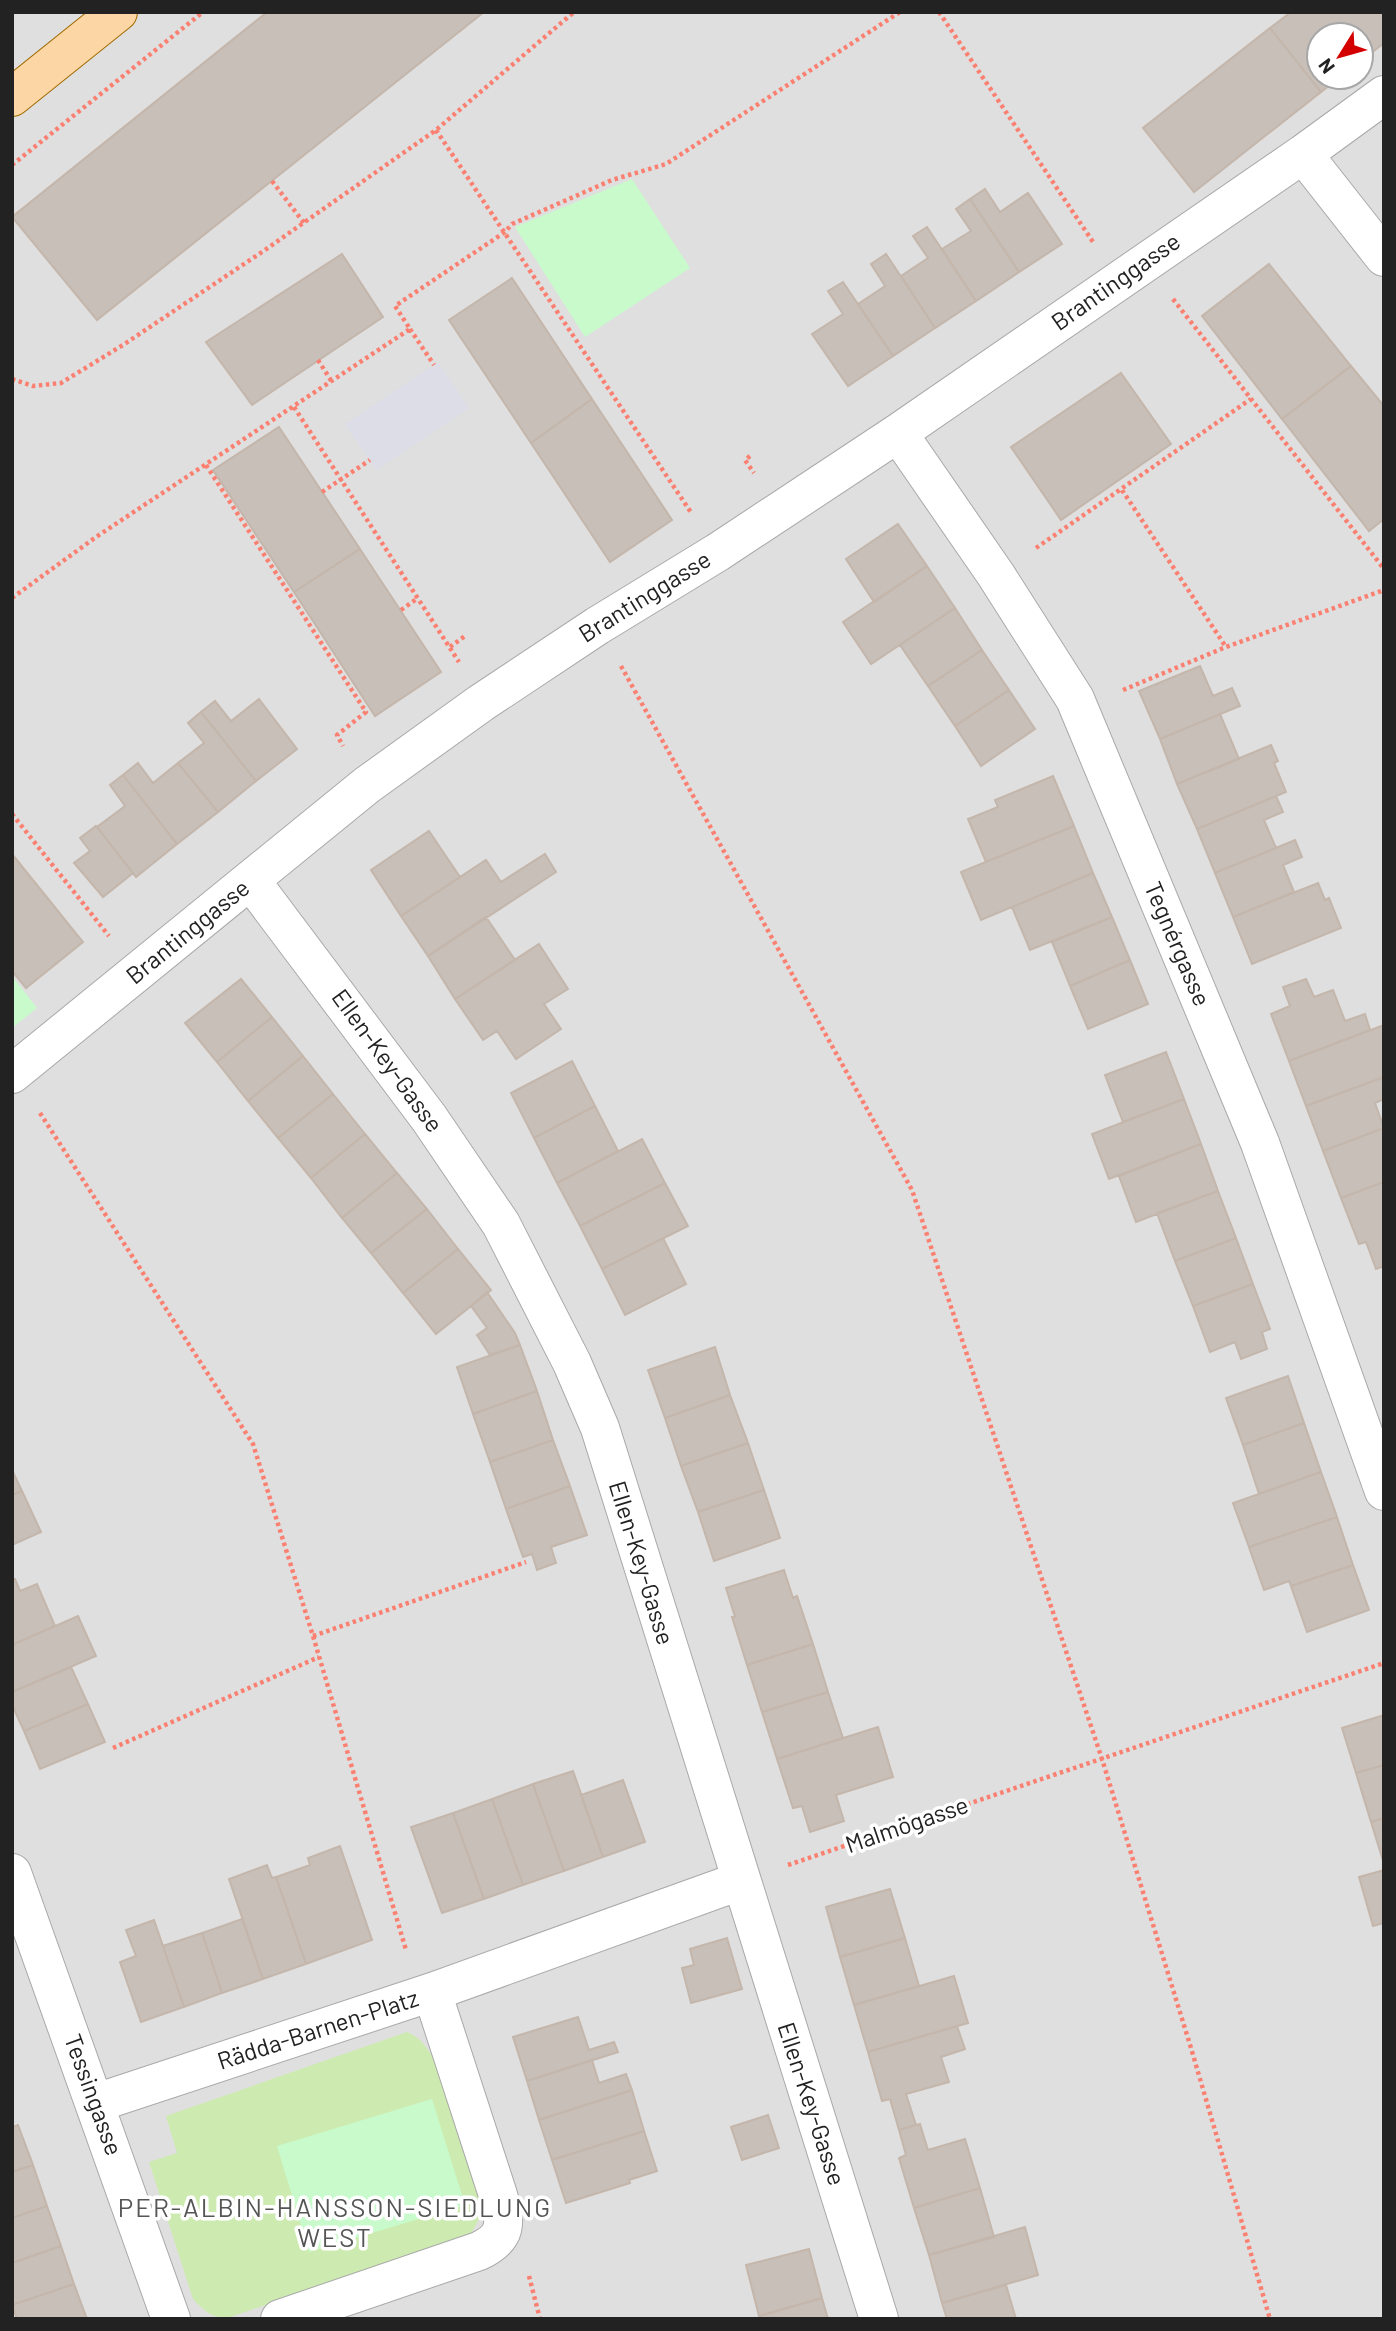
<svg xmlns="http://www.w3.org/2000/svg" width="1396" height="2331" font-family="Barlow,sans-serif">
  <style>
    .residential { fill: #e0dfdf; fill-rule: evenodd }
    .grass { fill: #cdebb0 }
    .park { fill: #c8facc }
    .plaza { fill: #dddde8 }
    .building { fill: #c7bfb8; stroke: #c4b6ab; stroke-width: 2 }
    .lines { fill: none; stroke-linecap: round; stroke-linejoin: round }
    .minor-casing { stroke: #a9a9a9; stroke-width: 40 }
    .primary-casing { stroke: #a06b00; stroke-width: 40 }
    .path { stroke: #fa8072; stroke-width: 4.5; stroke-dasharray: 3.5 3.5; stroke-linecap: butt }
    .minor { stroke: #fff; stroke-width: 38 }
    .primary { stroke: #fcd6a4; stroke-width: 38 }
    .labels { text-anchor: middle; stroke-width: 7; stroke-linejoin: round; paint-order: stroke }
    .street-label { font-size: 24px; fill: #222; stroke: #fff }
    .neighbourhood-label { font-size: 26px; letter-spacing: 2px; fill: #555; stroke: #fff }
  </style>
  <rect width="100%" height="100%" fill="#f2efe9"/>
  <path class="residential" d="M 12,12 L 1384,12 L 1384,2319 L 12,2319 ZM 1319,35 L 1361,35 L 1361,77 L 1319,77 Z"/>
  <path class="grass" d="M 407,2032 C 421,2037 429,2051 437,2063 L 481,2202 L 481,2215 L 472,2232 L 461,2239 L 227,2318 C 212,2318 203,2310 193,2299 L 149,2162 L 177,2153 L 166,2116 Z"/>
  <path class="park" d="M 632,179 L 690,268 L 585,337 L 515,227 Z
    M 12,976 L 37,1008 L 12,1028 Z
    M 432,2099 L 465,2205 L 309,2252 L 277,2146 Z"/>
  <path class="plaza" d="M 438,362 L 469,408 L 376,470 L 345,424 Z"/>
  <path class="building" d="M 267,12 L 484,12 L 97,320 L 12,217 Z
    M 1291,12 L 1384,12 L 1384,43 L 1361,61 L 1361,35 L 1319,35 L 1319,77 L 1340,77 L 1321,92 L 1270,28 Z
    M 1270,28 L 1321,92 L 1194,192 L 1143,128 Z
    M 985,189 L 1000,212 L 1028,193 L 1062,244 L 1019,272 L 970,199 Z
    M 970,199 L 1019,272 L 976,301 L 942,249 L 971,231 L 956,209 Z
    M 927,227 L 976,301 L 935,328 L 901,276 L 928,258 L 913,236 Z
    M 342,254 L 383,317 L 252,405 L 206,342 Z
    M 886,254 L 935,328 L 893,356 L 858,304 L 885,286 L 871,264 Z
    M 1269,264 L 1351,366 L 1282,419 L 1202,316 Z
    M 512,278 L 592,399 L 531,443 L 449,320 Z
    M 843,282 L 893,356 L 848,386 L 812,334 L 843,314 L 828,291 Z
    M 1351,366 L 1384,406 L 1384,519 L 1369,531 L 1282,419 Z
    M 1121,373 L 1171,444 L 1061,520 L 1011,447 Z
    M 592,399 L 672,520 L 610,562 L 531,443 Z
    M 279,427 L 360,549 L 294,592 L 213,470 Z
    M 898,524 L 927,566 L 874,602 L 846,559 Z
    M 360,549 L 441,672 L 375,716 L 294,592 Z
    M 927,566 L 955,608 L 871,664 L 843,622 Z
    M 955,608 L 982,650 L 928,686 L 900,645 Z
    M 982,650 L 1009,690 L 955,726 L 928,686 Z
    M 1200,666 L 1213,696 L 1232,688 L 1240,706 L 1160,739 L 1139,691 Z
    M 1009,690 L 1035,729 L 981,766 L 955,726 Z
    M 259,699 L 297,749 L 256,781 L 201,712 L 215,701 L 231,721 Z
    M 201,712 L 256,781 L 218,812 L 178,763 L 204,743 L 188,723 Z
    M 1220,714 L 1239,759 L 1177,784 L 1160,739 Z
    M 1271,745 L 1278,761 L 1274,763 L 1286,792 L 1197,829 L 1177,784 Z
    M 138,763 L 153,783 L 178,763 L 218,812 L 177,844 L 123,775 Z
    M 123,775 L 177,844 L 136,877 L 97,827 L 125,806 L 110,785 Z
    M 1053,776 L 1074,826 L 986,862 L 968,819 L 998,807 L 995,800 Z
    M 1276,796 L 1283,812 L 1264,820 L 1276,848 L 1215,873 L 1197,829 Z
    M 96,826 L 133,873 L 103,897 L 74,863 L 90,851 L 80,838 Z
    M 1074,826 L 1093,873 L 981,920 L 961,872 Z
    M 429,831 L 460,877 L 401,916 L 371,870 Z
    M 1295,840 L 1302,857 L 1283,865 L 1294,892 L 1233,917 L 1215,873 Z
    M 12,854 L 83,942 L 26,988 L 12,971 Z
    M 545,854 L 556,872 L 428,956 L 401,916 L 486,860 L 501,882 Z
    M 1093,873 L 1112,917 L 1030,950 L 1012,907 Z
    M 1318,883 L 1325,900 L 1329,898 L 1341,928 L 1252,964 L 1233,917 Z
    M 486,917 L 515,960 L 455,999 L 428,956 Z
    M 1112,917 L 1130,960 L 1070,986 L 1052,942 Z
    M 539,944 L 568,989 L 544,1004 L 561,1029 L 516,1059 L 497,1031 L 483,1040 L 455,999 Z
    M 1130,960 L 1148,1004 L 1088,1029 L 1070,986 Z
    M 241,979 L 272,1017 L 217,1062 L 185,1023 Z
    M 1306,979 L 1314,997 L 1333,990 L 1345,1021 L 1365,1014 L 1370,1030 L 1289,1061 L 1271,1014 L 1290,1006 L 1283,987 Z
    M 272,1017 L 303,1056 L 248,1101 L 217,1062 Z
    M 1384,1025 L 1384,1077 L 1306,1106 L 1289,1061 Z
    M 1166,1052 L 1184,1099 L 1123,1122 L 1105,1075 Z
    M 303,1056 L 333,1094 L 278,1138 L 248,1101 Z
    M 572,1061 L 595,1106 L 534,1138 L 511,1093 Z
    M 1384,1077 L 1384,1099 L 1375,1103 L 1384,1128 L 1323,1151 L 1306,1106 Z
    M 333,1094 L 365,1134 L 311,1178 L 278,1138 Z
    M 1184,1099 L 1201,1144 L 1109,1179 L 1092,1134 Z
    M 595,1106 L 618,1151 L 557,1183 L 534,1138 Z
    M 1384,1128 L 1384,1182 L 1341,1198 L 1323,1151 Z
    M 365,1134 L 397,1173 L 342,1218 L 311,1178 Z
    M 642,1139 L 665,1183 L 580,1226 L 557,1183 Z
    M 1201,1144 L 1218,1191 L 1136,1222 L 1119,1176 Z
    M 397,1173 L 427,1209 L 371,1253 L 342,1218 Z
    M 1384,1182 L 1384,1266 L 1376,1269 L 1366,1242 L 1359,1244 L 1341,1198 Z
    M 665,1183 L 688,1226 L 602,1269 L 580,1226 Z
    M 1218,1191 L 1236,1238 L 1175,1261 L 1157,1213 Z
    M 427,1209 L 458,1249 L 403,1293 L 371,1253 Z
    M 663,1238 L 686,1284 L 625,1315 L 602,1269 Z
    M 1236,1238 L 1253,1284 L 1193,1306 L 1175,1261 Z
    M 458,1249 L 491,1290 L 436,1334 L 403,1293 Z
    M 1253,1284 L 1270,1329 L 1262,1332 L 1267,1349 L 1241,1359 L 1235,1342 L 1210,1352 L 1193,1306 Z
    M 487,1292 L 515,1333 L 520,1345 L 490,1355 L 477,1335 L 487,1328 L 471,1306 Z
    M 520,1345 L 537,1391 L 473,1414 L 457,1367 Z
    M 715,1347 L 730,1395 L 665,1418 L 648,1370 Z
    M 1288,1376 L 1304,1423 L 1243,1445 L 1226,1398 Z
    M 537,1391 L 553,1440 L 490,1462 L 473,1414 Z
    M 730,1395 L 748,1443 L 681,1466 L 665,1418 Z
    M 1304,1423 L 1321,1472 L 1259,1494 L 1243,1445 Z
    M 553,1440 L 570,1486 L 506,1509 L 490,1462 Z
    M 748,1443 L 764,1490 L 698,1512 L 681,1466 Z
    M 12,1470 L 22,1491 L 12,1495 Z
    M 1321,1472 L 1337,1517 L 1249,1547 L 1233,1503 Z
    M 570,1486 L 587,1535 L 551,1547 L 556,1563 L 537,1570 L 532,1554 L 523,1557 L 506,1509 Z
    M 764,1490 L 780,1538 L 714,1561 L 698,1512 Z
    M 22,1491 L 41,1532 L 12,1545 L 12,1495 Z
    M 1337,1517 L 1353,1565 L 1291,1586 L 1289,1581 L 1264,1590 L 1249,1547 Z
    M 1353,1565 L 1369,1610 L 1307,1632 L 1291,1586 Z
    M 784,1570 L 793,1598 L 797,1596 L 813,1644 L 747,1665 L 732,1617 L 735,1617 L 726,1588 Z
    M 15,1579 L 20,1591 L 37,1584 L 55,1626 L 12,1645 L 12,1580 Z
    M 78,1616 L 96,1656 L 12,1692 L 12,1645 Z
    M 813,1644 L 828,1692 L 762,1712 L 747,1665 Z
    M 71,1667 L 88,1704 L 24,1731 L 12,1705 L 12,1692 Z
    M 828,1692 L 843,1738 L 777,1759 L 762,1712 Z
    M 88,1704 L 105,1742 L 40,1769 L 24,1731 Z
    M 1384,1715 L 1384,1765 L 1356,1773 L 1342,1728 Z
    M 878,1727 L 893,1777 L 836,1795 L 844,1821 L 810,1832 L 802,1806 L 793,1808 L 777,1759 Z
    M 1384,1765 L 1384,1818 L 1371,1822 L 1356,1773 Z
    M 573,1771 L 603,1857 L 564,1871 L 533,1784 Z
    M 623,1780 L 645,1842 L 603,1857 L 581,1795 Z
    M 533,1784 L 564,1871 L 523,1885 L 492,1799 Z
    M 492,1799 L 523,1885 L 484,1899 L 453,1813 Z
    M 453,1813 L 484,1899 L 442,1913 L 411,1827 Z
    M 1384,1818 L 1384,1864 L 1371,1822 Z
    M 340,1846 L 372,1940 L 306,1964 L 276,1877 L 310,1865 L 308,1858 Z
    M 267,1865 L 272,1878 L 276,1877 L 306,1964 L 263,1979 L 229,1879 Z
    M 1384,1870 L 1384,1923 L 1373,1926 L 1359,1877 Z
    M 890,1889 L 905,1938 L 840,1957 L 826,1907 Z
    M 242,1919 L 263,1979 L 222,1993 L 202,1933 Z
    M 154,1920 L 184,2007 L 141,2022 L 120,1962 L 136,1956 L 126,1930 Z
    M 202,1933 L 222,1993 L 184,2007 L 163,1946 Z
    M 727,1938 L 742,1989 L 691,2003 L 682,1968 L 694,1965 L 690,1949 Z
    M 905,1938 L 919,1986 L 854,2005 L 840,1957 Z
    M 954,1976 L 968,2023 L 868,2052 L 854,2005 Z
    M 578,2017 L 589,2050 L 614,2042 L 618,2052 L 527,2081 L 513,2037 Z
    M 957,2026 L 965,2049 L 941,2057 L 949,2082 L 906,2094 L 916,2125 L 899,2130 L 890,2099 L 882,2101 L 868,2052 Z
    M 592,2060 L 599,2083 L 626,2074 L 632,2090 L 539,2120 L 527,2081 Z
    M 632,2090 L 644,2131 L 552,2160 L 539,2120 Z
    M 768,2115 L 779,2148 L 742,2160 L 731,2127 Z
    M 920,2124 L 928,2150 L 965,2139 L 980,2188 L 914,2208 L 899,2158 L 906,2155 L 899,2130 Z
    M 18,2125 L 33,2165 L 12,2172 L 12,2127 Z
    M 644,2131 L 657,2171 L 629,2180 L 630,2183 L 566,2203 L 552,2160 Z
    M 33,2165 L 47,2206 L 12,2218 L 12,2172 Z
    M 980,2188 L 994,2237 L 929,2255 L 914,2208 Z
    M 47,2206 L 61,2246 L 12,2263 L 12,2218 Z
    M 1025,2227 L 1038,2275 L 942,2303 L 929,2255 Z
    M 61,2246 L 74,2284 L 12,2305 L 12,2263 Z
    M 809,2249 L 822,2298 L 759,2316 L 746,2265 Z
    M 74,2284 L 87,2319 L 17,2319 L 12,2305 Z
    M 1006,2285 L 1016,2319 L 947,2319 L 942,2303 Z
    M 822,2298 L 828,2319 L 760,2319 L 759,2316 Z"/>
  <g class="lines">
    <g class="minor-casing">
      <path id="minor" d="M 1303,154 L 1384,257
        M 898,433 L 996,575 L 1075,699 L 1260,1143 L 1384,1491
        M 251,881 L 429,1118 L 501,1224 L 572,1363 L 600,1428 L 879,2319
        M 12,1074 L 367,785 L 481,703 L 597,626 L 718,552 L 898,433 L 1303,154 L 1384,95
        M 12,1873 L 171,2319
        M 432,1992 L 740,1881
        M 96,2103 L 432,1992 L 498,2195 C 506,2223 508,2237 479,2251 L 280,2319"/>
    </g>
    <g class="primary-casing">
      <path id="primary" d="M 12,97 L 118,12"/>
    </g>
    <path class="path" d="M 939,12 L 1093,242
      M 436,130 L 692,514
      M 12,165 L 203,12
      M 272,181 L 304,223
      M 1173,299 L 1384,569
      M 410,329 L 434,365
      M 318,360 L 332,382
      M 12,379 L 33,386 L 61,383 L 123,345 L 262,252 L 436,130 L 574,12
      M 294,407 L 459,662
      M 750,456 L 745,460 L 754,473
      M 206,465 L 366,712 L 337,735 L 343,746
      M 1122,490 L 1226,647
      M 322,492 L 370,460
      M 1036,548 L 1251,399
      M 12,598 L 96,537 L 410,329 L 395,306 L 505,232 L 512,224 L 612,180 L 666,164 L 900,12
      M 401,610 L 418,598
      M 450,647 L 465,636
      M 621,666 L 912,1190 L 1102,1759 L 1191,2048 L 1270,2319
      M 1123,690 L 1226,647 L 1384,590
      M 12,814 L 109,936
      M 40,1113 L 253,1444 L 313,1636 L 406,1950
      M 313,1636 L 526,1562
      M 113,1748 L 319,1657
      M 788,1865 L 1384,1663
      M 529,2276 L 540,2319"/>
    <use href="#minor" class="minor"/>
    <use href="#primary" class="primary"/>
  </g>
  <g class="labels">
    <g class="street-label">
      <text transform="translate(1116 282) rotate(-35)" y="8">Brantinggasse</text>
      <text transform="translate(645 597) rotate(-32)" y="8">Brantinggasse</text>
      <text transform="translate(188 932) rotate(-39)" y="8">Brantinggasse</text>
      <text transform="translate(1177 944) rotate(67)" y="8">Tegnérgasse</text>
      <text transform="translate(387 1061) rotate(54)" y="8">Ellen-Key-Gasse</text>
      <text transform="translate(641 1563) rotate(73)" y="8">Ellen-Key-Gasse</text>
      <text transform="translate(907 1825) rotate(-19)" y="8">Malmögasse</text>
      <text transform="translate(318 2030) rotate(-18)" y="8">Rädda-Barnen-Platz</text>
      <text transform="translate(93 2095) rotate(70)" y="8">Tessingasse</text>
      <text transform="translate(811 2104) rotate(72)" y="8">Ellen-Key-Gasse</text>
    </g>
    <g class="neighbourhood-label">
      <text x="335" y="2217">PER-ALBIN-HANSSON-SIEDLUNG<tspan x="335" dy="30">WEST</tspan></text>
    </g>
  </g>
  <rect width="1396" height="2331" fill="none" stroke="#222222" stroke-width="28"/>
  <g transform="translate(1340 56) rotate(233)"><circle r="33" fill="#ffffff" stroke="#a7a7a7" stroke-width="2"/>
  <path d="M0-5L12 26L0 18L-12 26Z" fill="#d40000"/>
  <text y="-10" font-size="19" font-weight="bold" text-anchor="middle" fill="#222222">N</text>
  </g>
</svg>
